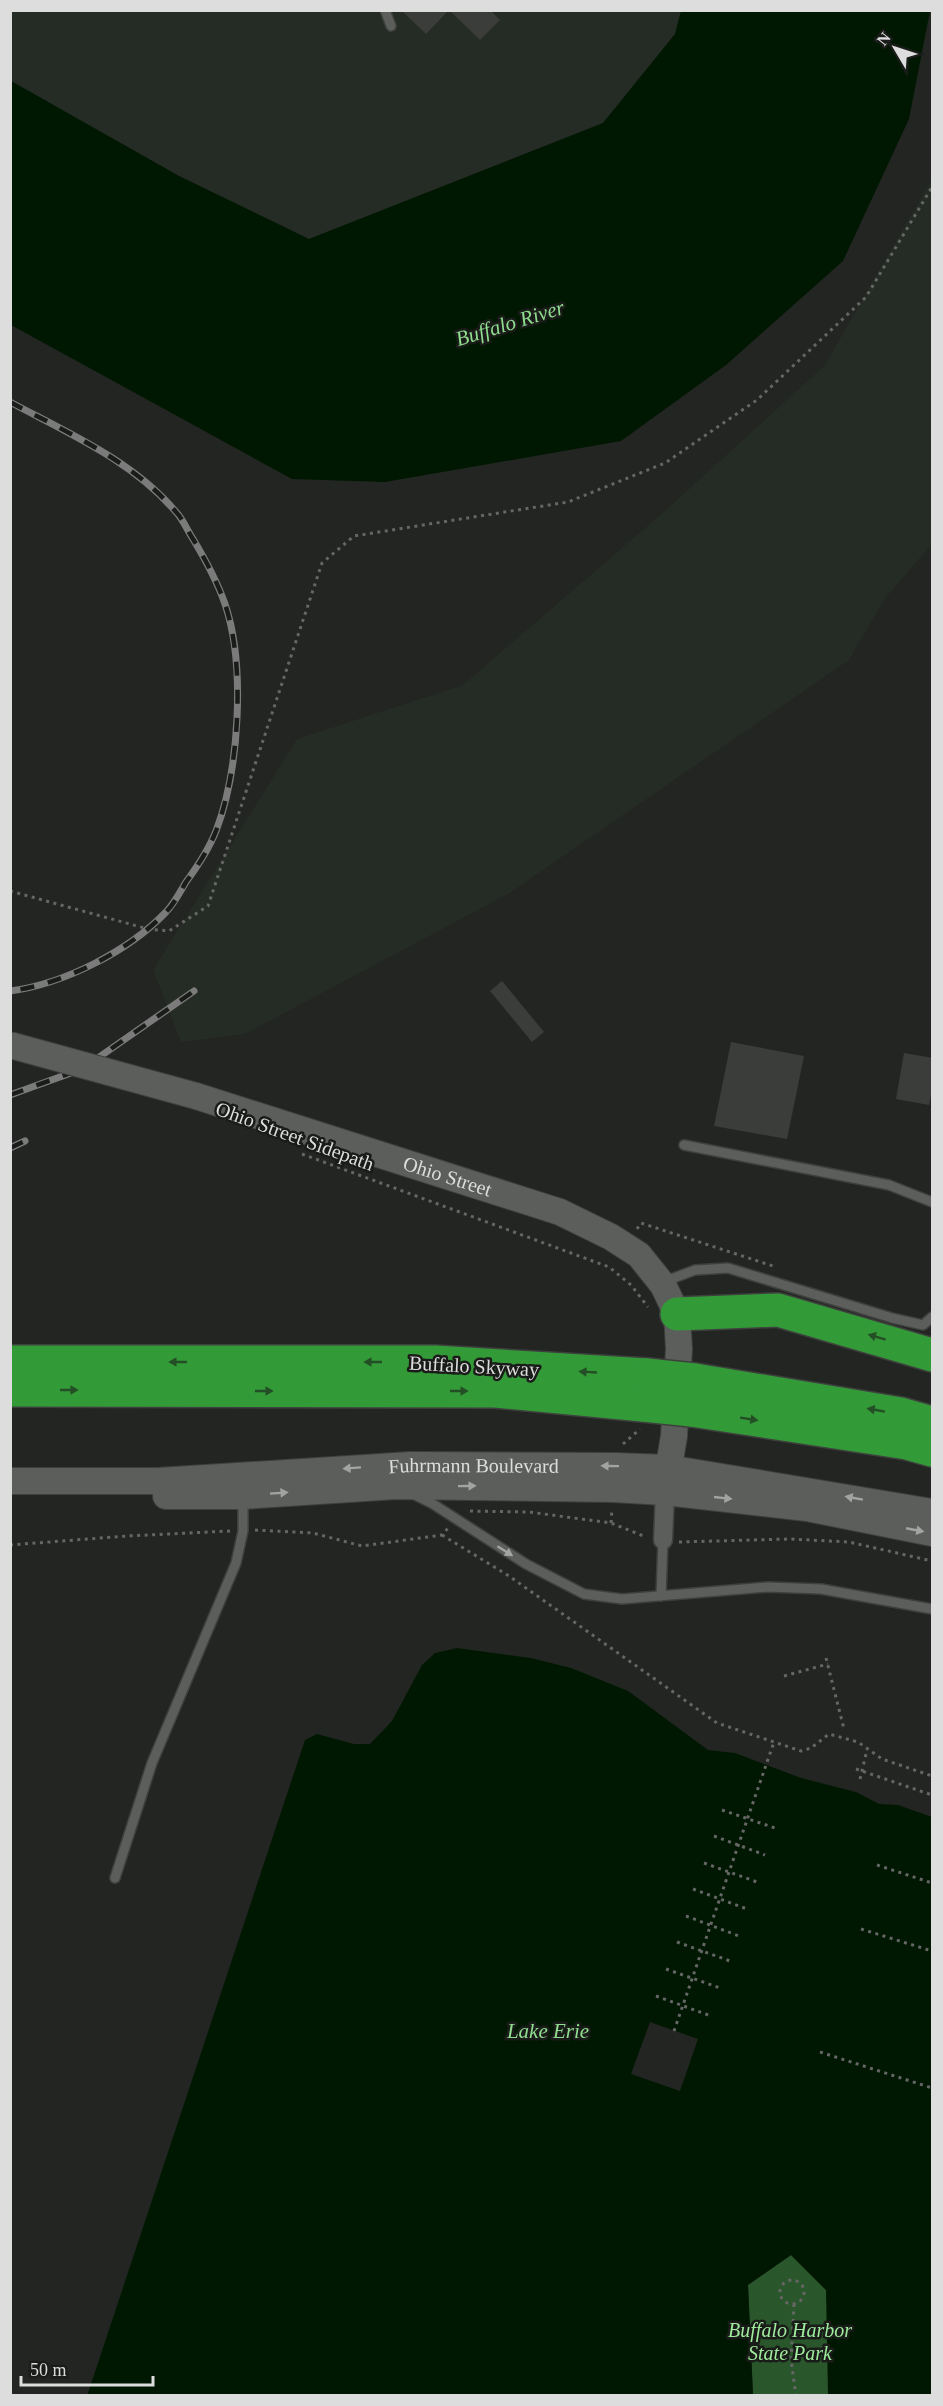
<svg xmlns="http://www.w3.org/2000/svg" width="943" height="2406" font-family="Georgia,serif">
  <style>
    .built { fill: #252c25 }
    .green { fill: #2a562b }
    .water { fill: #001801 }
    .pier { fill: #232523 }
    .building { fill: #3b3d3b }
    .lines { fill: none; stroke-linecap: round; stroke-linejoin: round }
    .lane-casing { stroke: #3e403e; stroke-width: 12 }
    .street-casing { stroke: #3e403e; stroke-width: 21 }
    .secondary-casing { stroke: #3e403e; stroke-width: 28 }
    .highway-casing { stroke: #3e403e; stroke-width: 36 }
    .path { stroke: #656665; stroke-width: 3; stroke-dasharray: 3 4.5; stroke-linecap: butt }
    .lane { stroke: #5c5e5b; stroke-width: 9 }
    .street { stroke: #5c5e5b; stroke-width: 18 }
    .secondary { stroke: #5c5e5b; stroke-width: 26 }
    .highway { stroke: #339a38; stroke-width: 33 }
    .rail-casing { stroke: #7a7b7a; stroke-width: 7 }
    .rail { stroke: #1a1c19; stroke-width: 4.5; stroke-dasharray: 14; stroke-linecap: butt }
    .secondary-bridge-casing { stroke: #3e403e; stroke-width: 28; stroke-linecap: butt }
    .highway-bridge-casing { stroke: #3e403e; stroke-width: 36; stroke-linecap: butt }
    .secondary-bridge { stroke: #5c5e5b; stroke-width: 26 }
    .highway-bridge { stroke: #339a38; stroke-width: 33 }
    .oneway { fill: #244e25 }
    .oneway2 { fill: #a2a4a2 }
    .labels { text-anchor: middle; stroke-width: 5; stroke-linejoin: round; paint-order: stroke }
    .street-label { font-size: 20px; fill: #dcdddc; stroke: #1a1c19 }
    .park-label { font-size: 20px; font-style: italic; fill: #9fec9d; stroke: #1a1c19 }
    .water-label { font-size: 21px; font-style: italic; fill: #90dd8f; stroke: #1a1c19 }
  </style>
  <rect width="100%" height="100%" fill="#232523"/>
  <path class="built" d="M 11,11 L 681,11 L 675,34 L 603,123 L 309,239 L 179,176 L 11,81 Z
    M 932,179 L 932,544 L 886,597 L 849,660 L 508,894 L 245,1034 L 181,1042 L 153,970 L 297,739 L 463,685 L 666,510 L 825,365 Z"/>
  <path class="green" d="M 791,2255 L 826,2290 L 835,2395 L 753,2395 L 748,2285 Z"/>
  <path class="water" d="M 681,11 L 930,11 L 909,119 L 843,261 L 726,365 L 621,441 L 385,482 L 292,479 L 11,325 L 11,81 L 179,176 L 309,239 L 603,123 L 675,34 Z
    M 457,1648 L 531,1658 L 571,1668 L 628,1691 L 708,1750 L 735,1753 L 801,1778 L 856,1792 L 879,1804 L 898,1805 L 932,1817 L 932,2395 L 828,2395 L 826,2290 L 791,2255 L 748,2285 L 753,2395 L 87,2396 L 305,1740 L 317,1734 L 354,1744 L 370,1744 L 392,1721 L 422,1665 L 435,1653 Z"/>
  <path class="pier" d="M 650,2022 L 698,2039 L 680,2091 L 631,2074 Z"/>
  <path class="building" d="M 401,10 L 449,10 L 426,34 Z
    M 449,10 L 490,10 L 500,20 L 480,40 Z
    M 502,981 L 544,1032 L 532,1042 L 490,991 Z
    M 731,1042 L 804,1056 L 787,1139 L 714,1126 Z
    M 904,1053 L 933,1058 L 933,1085 L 929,1105 L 896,1099 Z"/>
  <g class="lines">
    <g class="lane-casing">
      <path id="lane" d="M 385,10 L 391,26
        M 684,1145 L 889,1185 L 932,1202
        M 663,1282 L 695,1270 L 728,1268 L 892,1318 L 923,1325 L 932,1317
        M 413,1494 L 433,1504 L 526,1564 L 584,1594 L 622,1599 L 768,1587 L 821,1589 L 932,1609
        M 661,1596 L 663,1540
        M 115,1878 L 152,1763 L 236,1563 L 243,1531 L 243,1498"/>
    </g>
    <g class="street-casing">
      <path id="street" d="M 663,1540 L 665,1492"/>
    </g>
    <g class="secondary-casing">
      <g id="secondary">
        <path id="s1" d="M 196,1096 L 560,1212 L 611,1237 L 639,1255 L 663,1285 L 677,1314 L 679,1349 L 674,1436 L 666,1484"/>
        <path id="s2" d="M 10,1481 L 158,1481 L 411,1465 L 615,1466 L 668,1468 L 932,1512"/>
        <path d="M 166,1496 L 243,1496 L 396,1486 L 613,1489 L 665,1492 L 807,1508 L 932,1533"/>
      </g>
    </g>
    <g class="highway-casing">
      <path id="highway" d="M 677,1314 L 778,1310 L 932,1355
        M 10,1362 L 435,1362 L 647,1375
        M 695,1380 L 901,1414 L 932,1423
        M 10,1390 L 495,1391 L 643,1405
        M 691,1410 L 907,1443 L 932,1450"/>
    </g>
    <path class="path" d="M 10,891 L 148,929 L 169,931 L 208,906 L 322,563 L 354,536 L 568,502 L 665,463 L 757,400 L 866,297 L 932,187
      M 302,1154 L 609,1267 L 631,1285 L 648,1307
      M 637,1229 L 641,1223 L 773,1266
      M 623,1444 L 640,1429
      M 470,1511 L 529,1512 L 611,1523 L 646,1537
      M 611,1523 L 612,1509
      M 255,1530 L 313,1533 L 362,1546 L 442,1535 L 449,1527
      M 442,1535 L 509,1576 L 717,1723 L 801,1751 L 811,1748 L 829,1734 L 858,1742 L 882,1759 L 932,1776
      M 679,1542 L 789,1539 L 849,1542 L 932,1561
      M 10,1545 L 127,1536 L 230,1531
      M 826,1658 L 844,1729
      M 784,1676 L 828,1664
      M 856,1769 L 932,1795
      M 860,1779 L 867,1750
      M 722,1810 L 775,1828
      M 714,1836 L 765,1855
      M 704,1863 L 757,1882
      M 877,1865 L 932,1883
      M 693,1889 L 747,1909
      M 686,1916 L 739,1936
      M 861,1929 L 932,1951
      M 677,1942 L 730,1961
      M 666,1969 L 720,1988
      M 656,1996 L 711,2016
      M 674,2031 L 774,1742
      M 820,2052 L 932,2088
      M780 2292a12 12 0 1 1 24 0a12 12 0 1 1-24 0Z
      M 794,2304 L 791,2360 L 796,2396"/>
    <use href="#lane" class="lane"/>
    <use href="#street" class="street"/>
    <use href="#secondary" class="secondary"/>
    <use href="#highway" class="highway"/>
    <g class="rail-casing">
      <path id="rail" d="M 10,402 C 68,433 133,461 176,512 C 183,519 187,530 193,539 C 205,559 217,581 225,604 C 246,666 239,771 216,831 C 209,849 197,867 186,882 C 180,892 174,904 166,912 C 129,951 64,984 10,991
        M 10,1095 L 82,1069 L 194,991
        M 10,1148 L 25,1141"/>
    </g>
    <use href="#rail" class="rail"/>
    <g class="secondary-bridge-casing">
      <path id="secondary-bridge" d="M 10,1045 L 196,1096"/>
    </g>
    <g class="highway-bridge-casing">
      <path id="highway-bridge" d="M 647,1375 L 695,1380
        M 643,1405 L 691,1410"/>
    </g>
    <use href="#secondary-bridge" class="secondary-bridge"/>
    <use href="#highway-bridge" class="highway-bridge"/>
  </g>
  <defs><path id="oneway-solid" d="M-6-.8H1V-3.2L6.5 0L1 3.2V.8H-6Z" transform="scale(1.5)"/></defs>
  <g class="oneway">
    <use href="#oneway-solid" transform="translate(877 1337) rotate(-163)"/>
    <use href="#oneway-solid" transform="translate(178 1362) rotate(-180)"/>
    <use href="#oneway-solid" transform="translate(373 1362) rotate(-180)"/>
    <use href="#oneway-solid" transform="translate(588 1372) rotate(-177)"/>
    <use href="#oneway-solid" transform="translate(69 1390)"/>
    <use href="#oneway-solid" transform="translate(264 1391)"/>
    <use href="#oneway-solid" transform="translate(459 1391)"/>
    <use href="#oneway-solid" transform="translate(876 1410) rotate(-170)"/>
    <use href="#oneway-solid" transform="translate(749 1419) rotate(9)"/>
  </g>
  <g class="oneway2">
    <use href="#oneway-solid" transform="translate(610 1466) rotate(-179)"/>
    <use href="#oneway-solid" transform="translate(352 1468) rotate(176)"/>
    <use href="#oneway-solid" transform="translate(467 1486) rotate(-1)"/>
    <use href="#oneway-solid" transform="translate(279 1493) rotate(-4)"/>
    <use href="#oneway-solid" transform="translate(723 1498) rotate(6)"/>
    <use href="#oneway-solid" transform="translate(854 1498) rotate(-170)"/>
    <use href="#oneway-solid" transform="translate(915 1530) rotate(11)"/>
    <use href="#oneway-solid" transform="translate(505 1551) rotate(32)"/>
  </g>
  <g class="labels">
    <g class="street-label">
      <text transform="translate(295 1136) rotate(20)" y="7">Ohio Street Sidepath</text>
      <text dy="7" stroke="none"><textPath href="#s1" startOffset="264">Ohio Street</textPath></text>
      <text transform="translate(474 1366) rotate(3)" y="7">Buffalo Skyway</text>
      <text dy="7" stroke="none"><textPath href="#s2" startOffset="464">Fuhrmann Boulevard</textPath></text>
    </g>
    <g class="park-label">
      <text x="790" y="2337">Buffalo Harbor<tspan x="790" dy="23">State Park</tspan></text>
    </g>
    <g class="water-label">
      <text transform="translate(510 323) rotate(-17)" y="7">Buffalo River</text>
      <text x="548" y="2038">Lake Erie</text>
    </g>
  </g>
  <rect width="943" height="2406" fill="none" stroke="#dcdddc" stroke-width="24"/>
  <g transform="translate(895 48) rotate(309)" stroke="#1a1c19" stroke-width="4.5" paint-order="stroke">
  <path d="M0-4.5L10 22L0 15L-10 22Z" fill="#dcdddc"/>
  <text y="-9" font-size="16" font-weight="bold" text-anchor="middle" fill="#dcdddc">N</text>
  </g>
  <path d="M21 2376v9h132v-9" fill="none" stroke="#dcdddc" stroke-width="3"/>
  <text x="30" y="2376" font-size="18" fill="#dcdddc" stroke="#1a1c19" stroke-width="4.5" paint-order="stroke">50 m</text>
</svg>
